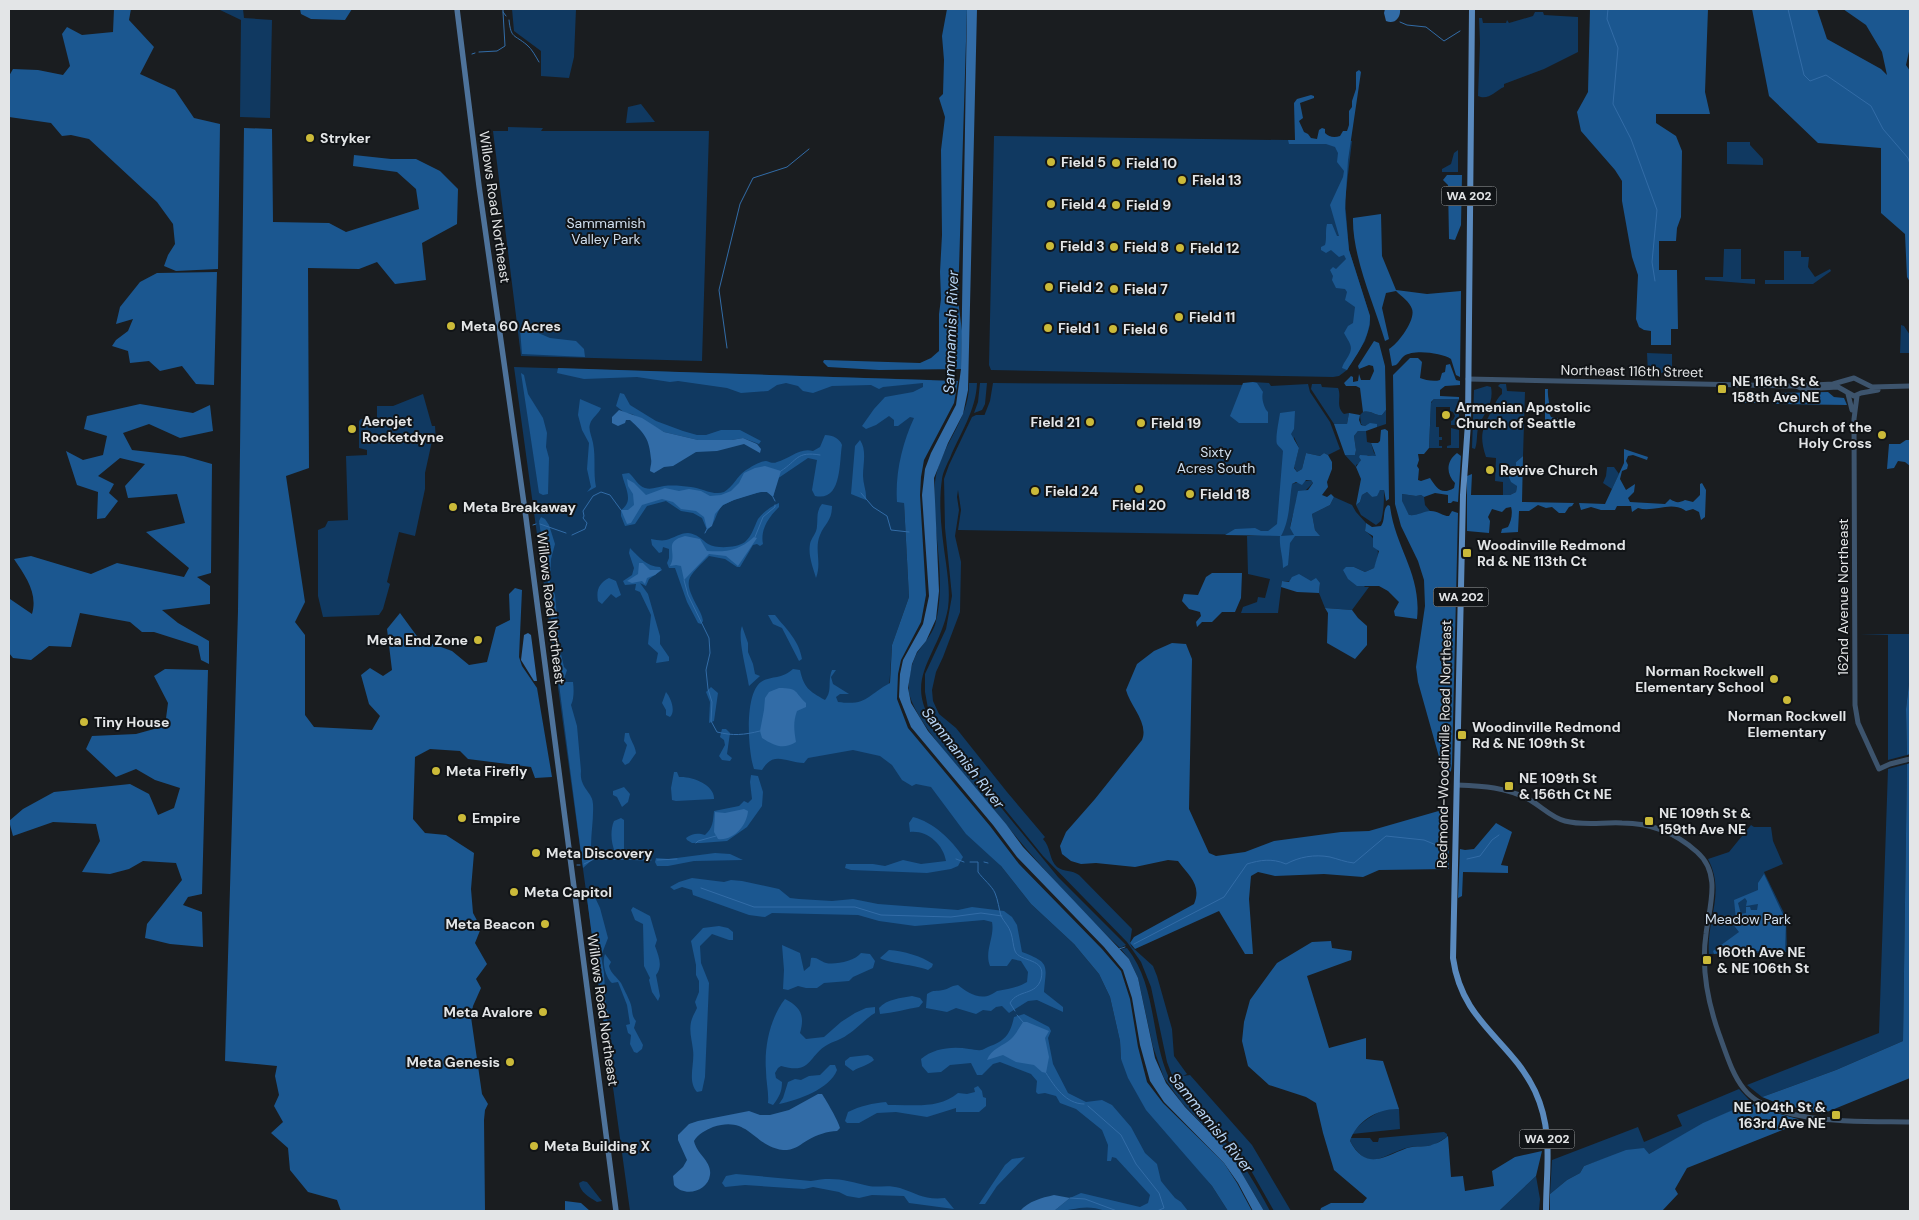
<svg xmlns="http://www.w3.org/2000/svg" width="1919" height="1220" font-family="'DM Sans',sans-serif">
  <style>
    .green { fill: #103961 }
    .forest { fill: #1b5790; fill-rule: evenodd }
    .water { fill: #326ca7 }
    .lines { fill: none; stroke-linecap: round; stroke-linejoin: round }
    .stream { stroke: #326ca7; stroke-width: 1 }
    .tertiary { stroke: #3d546d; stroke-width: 5 }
    .secondary { stroke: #4e739b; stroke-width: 5.5 }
    .primary { stroke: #5a8abe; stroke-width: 6 }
    .poi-dot { fill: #cbba39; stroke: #111417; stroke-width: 2 }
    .labels { text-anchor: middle; stroke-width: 4; stroke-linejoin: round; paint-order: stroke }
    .shield { fill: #111417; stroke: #a4a6a9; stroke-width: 1 }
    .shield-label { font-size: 12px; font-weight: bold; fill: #e3e5e7 }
    .poi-label { font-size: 14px; font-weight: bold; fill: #e3e5e7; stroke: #111417; text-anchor: start }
    .street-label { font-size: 14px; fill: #e3e5e7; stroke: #111417 }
    .park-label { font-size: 14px; fill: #cfdeee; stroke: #111417 }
    .water-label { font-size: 15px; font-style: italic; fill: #b6d4f5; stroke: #111417 }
  </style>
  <rect width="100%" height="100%" fill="#1a1d20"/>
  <path class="green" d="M 218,9 L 243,9 L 244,18 L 272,20 L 270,118 L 240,117 L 241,20 Z
    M 512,9 L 576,9 L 574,57 L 569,78 L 541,76 L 541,51 L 514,31 Z
    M 1535,12 L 1543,12 L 1544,15 L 1578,17 L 1578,52 L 1544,69 L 1504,84 L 1504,87 C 1495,91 1488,101 1478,96 L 1480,43 L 1479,18 L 1482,18 L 1483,23 L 1506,23 L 1507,20 L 1509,23 L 1533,16 Z
    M 641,104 L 655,122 L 626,123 L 628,107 Z
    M 508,127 L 543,128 L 541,131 L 709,131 L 702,361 L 521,356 L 493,131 L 508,131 Z
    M 994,136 L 1352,141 L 1345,200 L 1349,250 L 1370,316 L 1370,325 L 1365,341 L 1347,370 L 1339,376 L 1333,377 L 991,370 L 989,365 Z
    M 1727,142 L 1750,142 L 1750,145 L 1763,159 L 1763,165 L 1727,164 Z
    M 1458,150 L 1458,172 L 1442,172 L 1442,169 L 1451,164 L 1454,153 Z
    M 1724,249 L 1741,249 L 1741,279 L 1755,279 L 1755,284 L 1705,280 L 1705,277 L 1723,277 Z
    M 1784,251 L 1801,251 L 1801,257 L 1809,257 L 1808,267 L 1815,277 L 1830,269 L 1831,271 L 1813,284 L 1765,284 L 1765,280 L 1784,280 Z
    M 1901,325 L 1904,326 L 1910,335 L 1910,353 L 1900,353 Z
    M 1647,353 L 1672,354 L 1672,373 L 1648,373 Z
    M 514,367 L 932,380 L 904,503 L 909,597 L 892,645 L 888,705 L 1001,866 L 1031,904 L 1074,944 L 1099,974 L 1110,997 L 1120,1041 L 1121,1059 L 1184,1152 L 1212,1186 L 1228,1211 L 630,1211 Z
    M 1253,382 L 1269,383 L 1271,386 L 1308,384 L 1310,392 L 1330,422 L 1340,449 L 1328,455 L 1324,453 L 1320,456 L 1306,453 L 1302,469 L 1297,472 L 1294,467 L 1299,448 L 1294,437 L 1290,494 L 1291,484 L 1311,480 L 1313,483 L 1296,500 C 1296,508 1291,518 1290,528 L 1319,535 L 1315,530 L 1312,514 L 1330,505 L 1334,497 L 1352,505 L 1356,512 L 1366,523 L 1365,531 C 1379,540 1381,554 1374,568 L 1365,572 L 1354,567 L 1346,567 L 1365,587 L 1369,587 L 1352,610 L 1325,608 L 1319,593 L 1320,583 L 1282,581 L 1278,613 L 1241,613 L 1243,607 L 1257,602 L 1258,597 L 1265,598 L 1270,579 L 1248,574 L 1247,536 L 1262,535 L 958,530 L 961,510 L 958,490 L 957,497 L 959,510 L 955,536 L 961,562 L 960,612 L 943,657 L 936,672 L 932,690 L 933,701 L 939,714 L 956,728 L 1007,792 L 1045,837 L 1043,839 C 1051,847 1049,860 1057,867 C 1064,872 1072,870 1079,875 L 1132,929 L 1130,943 L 1132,947 L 1153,966 L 1157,976 L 1172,1029 L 1174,1056 L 1187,1074 L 1183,1076 L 1190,1075 L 1252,1145 L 1291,1211 L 1274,1211 L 1245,1160 L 1175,1081 L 1181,1076 L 1173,1078 L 1167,1062 L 1151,987 L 1141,962 L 1127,942 L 1043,856 L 948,739 L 929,714 L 925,692 L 925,674 L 946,629 L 952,596 L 945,528 L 944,479 L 949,465 L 972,417 L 976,415 L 985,415 L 979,429 L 990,401 L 993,383 L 1258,385 Z
    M 969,383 L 977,383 C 976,411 960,433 950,458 C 947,464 943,472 942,479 C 938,506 942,536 946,563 C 948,578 950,593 948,608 C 939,658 898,680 939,732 L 1058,877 L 1126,945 L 1120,948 C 1064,895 1015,836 966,777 C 949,756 915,719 909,693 C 908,690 909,686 909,682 C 910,672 912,662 917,653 C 923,644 931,636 935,625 C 948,578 931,530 935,482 C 939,447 970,420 969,383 Z
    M 980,383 L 987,383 L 985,404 L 982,410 L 974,413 L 978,402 Z
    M 1312,384 L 1321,384 L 1322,387 L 1338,388 C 1342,397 1335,406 1344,414 L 1349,413 L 1347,424 L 1334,424 L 1311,389 Z
    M 1500,384 L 1506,384 L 1507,391 L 1525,392 L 1523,456 L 1516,462 L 1517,470 L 1515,472 L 1517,486 L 1516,492 L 1510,495 L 1503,496 L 1503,482 L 1495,481 L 1496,458 L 1486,457 C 1479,436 1482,429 1492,410 C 1496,403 1496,399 1502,394 L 1502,389 L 1498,386 Z
    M 1487,386 L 1491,387 C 1494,403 1485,412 1479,425 C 1476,433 1478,441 1475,449 L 1472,448 L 1474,390 Z
    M 423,394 L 432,426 L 435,426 L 436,442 L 432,441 L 425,473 L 425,489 L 415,536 L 399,532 L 387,582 L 390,584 L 383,609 L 379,615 L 323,617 L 318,596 L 318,530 L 325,527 L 328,521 L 348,520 L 346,456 L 367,455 L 367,450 L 359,448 L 359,421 L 361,419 L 377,419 L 377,406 L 393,406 Z
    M 1434,399 L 1459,399 L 1459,425 L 1451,425 L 1451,421 L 1453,420 L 1455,416 L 1453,412 L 1450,411 L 1450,407 L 1436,407 L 1436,427 L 1439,427 L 1439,437 L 1442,437 L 1442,440 L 1439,440 L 1439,446 L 1442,446 L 1442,448 L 1429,448 L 1431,403 Z
    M 1386,410 L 1386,424 L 1377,427 L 1377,424 L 1364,426 L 1361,424 L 1360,415 L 1363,412 C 1371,410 1375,416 1382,415 Z
    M 1451,428 L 1459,430 L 1459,448 L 1447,448 L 1447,446 L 1451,445 Z
    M 1358,431 L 1366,431 L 1367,442 L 1371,443 L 1374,453 L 1377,455 L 1376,457 L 1368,455 L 1361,460 L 1360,463 L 1356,465 L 1356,467 L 1345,455 L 1355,455 L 1356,450 L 1354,436 Z
    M 1607,467 L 1614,467 L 1619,474 L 1612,489 L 1603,483 L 1606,476 Z
    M 1380,490 L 1384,490 C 1384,500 1384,510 1381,521 L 1376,525 L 1361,515 L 1356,505 L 1360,502 L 1362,495 L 1367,492 L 1372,497 Z
    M 1402,494 L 1416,496 L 1421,495 L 1424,497 L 1425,505 L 1430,511 L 1416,516 L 1409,515 L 1401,501 Z
    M 1860,634 L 1910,634 L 1910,675 L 1906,709 L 1907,755 L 1888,760 L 1888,635 Z
    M 1907,764 L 1903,1041 L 1836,1070 L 1762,1097 L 1747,1085 L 1879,1033 L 1888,769 Z
    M 1751,825 L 1754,827 L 1771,827 L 1773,841 L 1783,864 L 1764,872 L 1786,917 L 1787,952 L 1709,954 C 1706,920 1726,893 1708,859 L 1729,852 Z
    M 1127,948 C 1157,986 1150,1036 1169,1078 C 1181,1102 1209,1124 1227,1144 C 1245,1165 1257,1187 1270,1211 L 1264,1211 L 1230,1153 L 1182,1103 L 1164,1078 L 1153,1047 L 1138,978 L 1129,959 L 1121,949 Z
    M 1739,1089 L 1751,1102 L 1703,1124 L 1649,1154 L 1601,1160 L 1584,1166 L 1580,1173 L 1567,1180 L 1550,1194 L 1552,1160 L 1638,1127 L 1644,1142 L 1682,1126 L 1677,1115 Z
    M 1388,1108 L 1399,1109 L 1400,1129 L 1352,1134 C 1361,1121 1374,1114 1388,1108 Z
    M 1444,1132 L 1447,1134 L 1447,1137 C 1443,1139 1438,1143 1433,1145 C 1426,1147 1417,1146 1410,1147 C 1384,1153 1369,1175 1350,1141 L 1351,1138 L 1370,1138 L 1373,1142 L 1378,1142 L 1379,1138 Z
    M 1536,1176 L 1540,1199 L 1539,1211 L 1499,1211 Z
    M 583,1181 L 587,1182 L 602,1201 L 597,1202 C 589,1197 580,1192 579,1183 Z"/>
  <path class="forest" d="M 114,9 L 131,9 L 129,20 L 154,47 L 140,74 L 175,90 L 194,118 L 220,124 L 218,269 L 176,271 L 164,266 L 168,255 L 175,244 L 173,224 L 157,202 L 89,139 L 71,135 L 62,136 L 51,123 L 9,117 L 9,76 L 13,69 L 38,70 L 63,75 L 70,66 L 62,34 L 67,27 L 82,35 L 113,32 Z
    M 300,9 L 352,9 L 345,20 L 311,19 L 301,14 Z
    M 947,9 L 967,9 L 958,300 L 962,331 L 961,369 L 879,370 L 828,367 L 823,362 L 824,360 L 920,363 L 931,358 L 939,351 L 939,314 L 941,299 L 940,272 L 942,235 L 941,150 L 945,117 L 939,98 L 943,94 L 944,60 L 942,36 Z
    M 1590,9 L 1708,9 L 1705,92 L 1710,114 L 1656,114 L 1656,123 L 1676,136 L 1682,151 L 1681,217 L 1677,228 L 1676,241 L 1659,241 L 1659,270 L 1677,270 L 1678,329 L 1671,329 L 1671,345 L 1651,345 L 1651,331 L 1644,330 L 1639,327 L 1636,319 L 1638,275 L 1632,257 L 1622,201 L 1622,181 L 1615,170 L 1581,131 L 1577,112 L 1588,92 Z
    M 1752,9 L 1817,9 L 1827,39 L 1881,69 L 1887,75 L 1882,52 L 1866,25 L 1843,9 L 1910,9 L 1910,47 L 1906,65 L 1910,71 L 1910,282 L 1907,277 L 1905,234 L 1881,213 L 1881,148 L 1818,143 L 1769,96 Z
    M 1359,70 L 1361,72 L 1348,160 L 1345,209 L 1349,250 L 1370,316 C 1370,337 1358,353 1347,370 L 1342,368 C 1344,360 1354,353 1350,344 C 1349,341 1346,337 1344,333 L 1348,326 L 1353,323 L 1355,307 L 1345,300 L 1347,292 L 1345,289 L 1336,288 L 1332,280 L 1333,276 L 1330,270 L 1333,267 L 1336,269 L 1346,259 L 1344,255 L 1339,257 L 1331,250 L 1326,253 L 1321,250 L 1321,247 L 1325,245 C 1327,238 1325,231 1327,224 L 1332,224 L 1337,236 L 1339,236 L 1330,205 L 1343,177 L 1344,171 L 1337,162 L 1338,153 L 1335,147 L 1326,144 L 1289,144 L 1288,140 L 1295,140 L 1294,103 L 1297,99 L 1311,95 L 1314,96 L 1314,98 L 1300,103 L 1303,118 L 1299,121 L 1304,132 L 1308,134 L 1311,138 L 1317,139 L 1319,130 L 1322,128 L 1325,129 L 1325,133 C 1329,137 1334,138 1340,136 L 1343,131 L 1347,131 L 1349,125 L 1349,111 L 1352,107 L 1352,101 L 1356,89 L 1356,72 Z
    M 244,128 L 272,129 L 273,222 L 329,223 L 346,232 L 419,209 L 416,189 L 397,172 L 353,166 L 354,155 L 391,159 L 416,159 L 440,171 L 458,189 L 457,224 L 422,243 L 426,280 L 395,284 L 377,262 L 359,269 L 308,268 L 309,468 L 286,476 L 305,602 L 295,622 L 305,635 L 305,715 L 314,727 L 372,730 L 380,716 L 369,704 L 361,675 L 370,668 L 383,676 L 392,670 L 387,629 L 400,613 L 419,639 L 452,651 L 469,665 L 487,662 L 496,627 L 510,620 L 509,594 L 515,588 L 522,590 L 519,657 L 522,666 L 537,688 L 552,777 L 535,778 L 531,767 L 468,759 L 460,751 L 430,749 L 415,757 L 413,819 L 425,833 L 446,835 L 474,853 L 471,889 L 473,913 L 481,928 L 475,943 L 487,964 L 476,979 L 481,988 L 473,1006 L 471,1017 L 482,1094 L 488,1104 L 485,1110 L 484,1120 L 485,1211 L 341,1211 L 337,1200 L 308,1192 L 290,1170 L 288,1148 L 271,1133 L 283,1122 L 274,1106 L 279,1095 L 275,1076 L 277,1066 L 225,1061 L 238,611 Z
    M 1447,175 L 1462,175 L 1461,225 L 1455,240 L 1449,239 L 1448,185 L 1443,180 Z
    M 1381,214 L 1382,256 L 1396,290 L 1427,294 L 1461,291 L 1460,377 L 1456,375 L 1451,359 C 1442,353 1414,349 1404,356 C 1401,358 1399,363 1396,365 L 1392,366 L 1389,349 C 1398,344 1416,320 1412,309 C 1410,302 1401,296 1396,291 L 1386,293 L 1382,308 L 1389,339 L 1385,341 C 1374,304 1352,256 1353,218 Z
    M 217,272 L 214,385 L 196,384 L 182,366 L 160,371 L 149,361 L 130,363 L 128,351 L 112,346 L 116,340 L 128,331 L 133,319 L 116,324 L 120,307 L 140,282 L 157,273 Z
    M 520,329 L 529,329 L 550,338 L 576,341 L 584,349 L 585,357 L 522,354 Z
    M 1374,341 L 1379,343 L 1385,366 L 1386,410 L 1382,415 C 1375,416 1371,410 1363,412 L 1360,388 L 1356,386 L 1346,386 L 1344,383 L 1351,376 L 1353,377 L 1353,382 L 1358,381 L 1359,374 L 1361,380 L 1370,380 L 1374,371 L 1373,366 L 1369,365 L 1359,369 L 1358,366 Z
    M 1410,358 L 1418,358 L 1422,362 L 1420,378 C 1425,380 1434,382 1440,380 L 1442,373 L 1445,372 L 1446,365 L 1450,364 L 1456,380 L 1460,381 L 1460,385 L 1445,386 L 1440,390 L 1440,396 L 1459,397 L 1459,399 L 1434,399 L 1431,402 L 1429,448 L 1424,454 L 1418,454 L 1419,460 L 1417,466 L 1419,469 L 1418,480 L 1421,481 L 1430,478 C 1436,487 1441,496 1454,488 L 1455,483 C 1446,474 1446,461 1457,453 L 1461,456 L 1458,502 L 1453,501 L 1451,503 L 1448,503 L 1448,495 L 1435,493 L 1424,497 L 1421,495 L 1416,496 L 1402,494 L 1402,501 L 1409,515 C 1417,516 1422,512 1429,511 C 1437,510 1442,516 1449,516 L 1452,511 L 1458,513 L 1452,764 L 1451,771 L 1448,774 L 1443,771 L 1418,682 L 1416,667 L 1425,606 L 1424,580 L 1418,561 L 1401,526 L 1395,504 L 1393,375 Z
    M 558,368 L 958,381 L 954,403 L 924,460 L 921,477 L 920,495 L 926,595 L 921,622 L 901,660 L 898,674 L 897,699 L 908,728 L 990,826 L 1019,864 L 1102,949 L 1121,971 L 1130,999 L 1138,1047 L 1147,1082 L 1163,1103 L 1224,1163 L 1237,1183 L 1252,1211 L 1228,1211 L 1212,1186 L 1146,1110 L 1128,1078 L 1121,1059 L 1120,1041 L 1110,997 L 1099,974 L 1074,944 L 1031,904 L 1001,866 L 966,834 L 931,787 L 916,784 L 912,786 L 902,780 L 892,765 L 880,756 L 853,750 L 808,758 L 804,763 C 786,763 774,750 762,770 L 754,769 C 748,752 744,694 761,682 C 772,675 781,680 793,669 L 800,670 C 804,688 809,691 825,700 C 833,690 827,683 832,670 L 836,670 L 831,677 L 833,684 L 849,694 L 840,694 L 836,697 L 838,702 C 868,706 867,695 890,683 L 892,645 L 909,597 L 904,503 L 897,502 C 895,474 902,444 914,418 L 910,417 L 898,426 L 894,426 L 894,420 L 889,416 L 876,425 L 866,429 L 862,426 L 874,409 L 885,397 L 913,392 L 923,387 L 923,383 L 883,387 L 879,389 L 871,385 L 832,386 L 813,393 L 803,391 L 798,386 L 786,383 L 777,385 L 768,391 L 741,393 L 727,388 L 678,381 L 670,382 L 637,377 L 584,379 L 557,373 Z
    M 521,373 L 524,375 L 528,394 L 543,418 L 547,433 L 546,447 L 549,458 L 548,494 L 543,495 L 539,493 Z
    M 1253,382 L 1257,383 L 1263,392 C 1261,398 1264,408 1268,412 L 1268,423 L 1239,423 L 1230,416 L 1243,383 Z
    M 1545,389 L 1548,389 C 1547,398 1551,405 1549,413 L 1551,417 L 1559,419 L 1566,417 L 1569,420 L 1545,420 Z
    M 1743,392 L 1760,392 L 1762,394 L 1762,403 L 1742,403 Z
    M 1828,392 L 1834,397 L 1844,398 L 1847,405 L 1772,404 L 1774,393 Z
    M 620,393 L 624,394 L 630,405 L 656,421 L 683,431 L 697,435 L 706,435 L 721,430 L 740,430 L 761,441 L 759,444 L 743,438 L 732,440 L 698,440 L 664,432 L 632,414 L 625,413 L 616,406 Z
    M 580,399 L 601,408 C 599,414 592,417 590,424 C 588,430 592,437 593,443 C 596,458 593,472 596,487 L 587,492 L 591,487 L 587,469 L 589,443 L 582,430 L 578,415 Z
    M 140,404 L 193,413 L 210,405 L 213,431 L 180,438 L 149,424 L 123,433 L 132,450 L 184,456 L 212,464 L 211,573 L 197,577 L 210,586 L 210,604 L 162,610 L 178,623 L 209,641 L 209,664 L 201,660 L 198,646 L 154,632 L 142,632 L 130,622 L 80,613 L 71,647 L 49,646 L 31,660 L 13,658 L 9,653 L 9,600 L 10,599 L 32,614 C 38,593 26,577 14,559 L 31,556 L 91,574 L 117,563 L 184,577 L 189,568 L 146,532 L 185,523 L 177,494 L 128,498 L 125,486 L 145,464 L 120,458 L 98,476 L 114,484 L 109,493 L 118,501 L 105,518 L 97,519 L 98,492 L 77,485 L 66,451 L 83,460 L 103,455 L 107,436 L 84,429 L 87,416 Z
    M 1295,411 L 1294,429 L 1291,434 L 1299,448 L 1294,468 L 1297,472 L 1302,469 L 1306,453 L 1320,456 L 1324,453 L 1328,455 L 1332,462 L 1332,469 L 1327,482 L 1328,487 L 1322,495 L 1327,497 L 1331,494 L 1334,497 L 1330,505 L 1312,514 L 1315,530 L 1320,536 L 1295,536 L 1290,543 L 1288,565 L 1283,568 C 1283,556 1279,547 1280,536 L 1225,535 L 1235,529 L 1255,528 L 1261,531 L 1268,531 L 1277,524 L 1283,451 C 1281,448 1279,447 1277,444 C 1275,439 1279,420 1280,413 ZM 1306,480 L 1311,480 L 1313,483 L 1308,490 L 1298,491 L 1290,528 L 1294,535 L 1281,536 C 1290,520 1289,502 1292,484 L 1296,482 L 1302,485 Z
    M 1349,413 L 1360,415 L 1359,420 L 1361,425 L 1365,426 L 1370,423 L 1377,424 L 1377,427 L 1366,431 L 1358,431 L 1354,436 L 1356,450 L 1355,455 L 1345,455 L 1334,424 L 1347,424 Z
    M 1385,429 L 1388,431 L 1389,499 L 1386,501 L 1384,490 L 1380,490 L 1377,496 L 1372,497 L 1367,492 L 1362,495 L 1360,502 L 1356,505 L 1361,479 L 1356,467 L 1361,460 L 1359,457 L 1360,455 L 1376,456 L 1371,443 L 1378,443 L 1380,441 L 1381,430 Z
    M 825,435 C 833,435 840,439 842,445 C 839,463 842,502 815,496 L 812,490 L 817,460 L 808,458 L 777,479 L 773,497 C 771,495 769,493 767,492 C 760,490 725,502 721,507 C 715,515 715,525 707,530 L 702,518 L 693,513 L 681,511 L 666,501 L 647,506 L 635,524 L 625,526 L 621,516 L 621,510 C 635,501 624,486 622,474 L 629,473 C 635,478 638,486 645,488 C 651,490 658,487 664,486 C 673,485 682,486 691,487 C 701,488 714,496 724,492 C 733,487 737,476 746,470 C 751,467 760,461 766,461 C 770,462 773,464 777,462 C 789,459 800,447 813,451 L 820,447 Z
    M 860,440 C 867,450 863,464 863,476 C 863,484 867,492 866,500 L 851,494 L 855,446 Z
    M 1906,440 L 1910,440 L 1910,466 L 1905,462 L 1898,461 L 1894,468 L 1887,469 L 1889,444 L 1900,444 Z
    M 1624,449 L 1648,457 L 1647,460 L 1633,455 L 1628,456 L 1626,461 L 1628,465 L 1627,469 L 1622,471 L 1620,479 L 1626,490 L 1635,484 L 1634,492 L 1628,498 L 1630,502 L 1665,504 L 1670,499 C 1676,503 1679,503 1685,500 L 1693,502 L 1700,495 L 1700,484 L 1702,483 L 1706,490 L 1705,517 L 1701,520 L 1699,512 L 1693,509 L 1686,511 C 1671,500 1654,513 1638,508 L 1632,512 L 1631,506 L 1617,506 L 1615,510 L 1601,510 L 1591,507 L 1581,510 L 1579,503 L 1605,504 L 1624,463 Z
    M 1523,456 L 1522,502 L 1574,503 L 1572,506 L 1569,507 L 1565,513 L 1559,513 L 1552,507 L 1546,508 L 1538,505 L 1529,511 L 1519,511 L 1518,532 L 1501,533 L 1502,529 L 1508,527 C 1511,522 1513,513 1511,507 L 1506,508 L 1502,512 L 1492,509 L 1488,517 L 1490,521 L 1489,533 L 1467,531 L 1467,476 L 1472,474 L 1471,495 L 1510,495 L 1516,492 L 1517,486 L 1511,482 L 1508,475 L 1516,470 L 1516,462 Z
    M 779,503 L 779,507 C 769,517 760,529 763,544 L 760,546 L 757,544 L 753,545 L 740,567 L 737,567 L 725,559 L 709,556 C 688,578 682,578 697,606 C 700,612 702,615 703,621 L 701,624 L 698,623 L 687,602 L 675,568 L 669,568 L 667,563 L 669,558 L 669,549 L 663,547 L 662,552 L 659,553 L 652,545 L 651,539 C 656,540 662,541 666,540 C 674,538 680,533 688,533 C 697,534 701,539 708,544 C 717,549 736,548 745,542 C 752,536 754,527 758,519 C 763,512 772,506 779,503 Z
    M 822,504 L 832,506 C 832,521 825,523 820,535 C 814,549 822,562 816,578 C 813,567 808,556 810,544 C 811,538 817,533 817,526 C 818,517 816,512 822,504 Z
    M 1388,505 L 1390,506 C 1395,548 1422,574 1417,619 L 1395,616 L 1394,611 L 1399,602 L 1388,591 L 1379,586 L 1357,586 L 1348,579 L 1343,570 L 1346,567 L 1354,567 L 1365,572 L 1374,568 L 1379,551 L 1373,547 L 1373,536 L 1365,531 L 1366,523 L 1372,527 L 1381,526 C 1386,519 1382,510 1388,505 Z
    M 541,517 L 545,519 L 549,525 L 555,544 L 551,559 L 550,584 L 555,595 L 560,650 L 564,667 L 567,670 L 564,679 L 566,682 L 573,682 C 574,690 574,699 571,705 L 577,726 L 581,771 C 579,788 593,792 593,804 C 594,823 589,841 592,860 L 583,868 L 551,623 L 551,605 L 539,521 Z
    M 630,548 C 639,557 647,567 660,567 L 662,570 L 649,579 L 646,586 L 640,583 L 648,594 L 660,636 L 660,644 L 669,657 L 669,661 L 656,663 L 658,653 L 648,644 L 651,615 L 640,592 L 635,590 L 636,584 L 625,585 L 623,581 L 632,575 L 634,568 L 629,553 Z
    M 1212,573 L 1242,573 L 1241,598 L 1235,612 L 1222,612 L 1212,622 L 1202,622 L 1197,627 L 1196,622 L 1201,616 L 1200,612 L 1189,609 L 1182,601 L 1184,594 L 1198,595 L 1206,577 Z
    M 1299,574 L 1311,581 L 1316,578 L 1320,583 L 1319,593 L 1297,592 L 1281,587 L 1282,581 L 1289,582 L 1292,577 Z
    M 609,578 L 616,581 L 621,595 L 616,598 L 611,594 L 602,604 L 598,601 C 596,590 599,583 609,578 Z
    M 1325,608 L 1352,610 L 1358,618 L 1367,626 L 1367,645 L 1355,659 L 1327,643 L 1328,613 Z
    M 768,615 L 775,615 C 786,629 799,640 802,659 L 799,661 L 782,628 L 773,624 Z
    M 742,626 L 748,643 L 748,652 L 753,664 L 755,674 L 760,676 L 749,686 C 747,671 737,638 742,626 Z
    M 1172,643 L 1186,644 L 1192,659 L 1189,809 L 1209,853 L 1216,856 L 1245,852 L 1274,841 L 1341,832 L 1369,831 L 1442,810 L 1448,810 L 1449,869 L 1379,870 L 1363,877 L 1324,874 L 1275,876 L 1258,872 L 1251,876 L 1249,899 L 1253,954 L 1245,954 L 1219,911 L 1135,949 L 1130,943 L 1134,937 L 1194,904 C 1202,885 1189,876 1178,861 L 1168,860 L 1135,867 L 1096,863 L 1081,864 L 1071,861 L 1062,854 L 1060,846 L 1066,832 L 1095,799 L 1142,740 C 1149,723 1130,706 1126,690 L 1137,664 L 1154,651 Z
    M 165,669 L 208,670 L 202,894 L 188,897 L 183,905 L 202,912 L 203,947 L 170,944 L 145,938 L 147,924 L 182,880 L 176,863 L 143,861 L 129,869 L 110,874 L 82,872 L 100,841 L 96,824 L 53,822 L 13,836 L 9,821 L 23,809 L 54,792 L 130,784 L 149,794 L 158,815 L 174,808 L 180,788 L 155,780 L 136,769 L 116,777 L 86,749 L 92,736 L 136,734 L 165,726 L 168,703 L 154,676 Z
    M 1910,675 L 1910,754 L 1907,755 L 1906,709 Z
    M 711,687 L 718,693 L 714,721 L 709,723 L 710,702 L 706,692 Z
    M 666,692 C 671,698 676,711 670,717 L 666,715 L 666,710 L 662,703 Z
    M 722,729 L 726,729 L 730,733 L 727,754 L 732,758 L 730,761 L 722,760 L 719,756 L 725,745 L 724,740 L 720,737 Z
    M 625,733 L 629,733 C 630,740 635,745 636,753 L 629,763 L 625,765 L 622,761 L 627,745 L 624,741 Z
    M 1910,763 L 1910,1078 L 1822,1114 L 1777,1103 L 1762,1097 L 1836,1070 L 1903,1041 L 1907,764 Z
    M 674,772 L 677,772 L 679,777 C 692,776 715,785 714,799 L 676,801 L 672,800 L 671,788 Z
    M 751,775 L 758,776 L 763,792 L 762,806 L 747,827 L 727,841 L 701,843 L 692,843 L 687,840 L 686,838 C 693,833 698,833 705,835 C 713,828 713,821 714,811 L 739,806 L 744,801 L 748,803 L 752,799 L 750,782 Z
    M 624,787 L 630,794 L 628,802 L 622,807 L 617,797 L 613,795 L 613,791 Z
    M 913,817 C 933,822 952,840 963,857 L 958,866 L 951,869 L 927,873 L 851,870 L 845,868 L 846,864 L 873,864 L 885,866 L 903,860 L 921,864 L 946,861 C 943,844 927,830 910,832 L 909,823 Z
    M 621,818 L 624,820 L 624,850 L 621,853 L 615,852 C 611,843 610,830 614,821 Z
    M 1496,823 L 1512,832 L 1501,865 L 1508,866 L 1508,873 L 1463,872 L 1462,896 L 1458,898 L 1460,849 L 1465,850 L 1474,849 Z
    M 715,853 L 730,854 L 743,860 L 694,861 L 668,866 L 657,866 L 655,862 L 656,858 L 669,859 Z
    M 1764,874 L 1786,921 L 1785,951 L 1731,951 L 1714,954 L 1713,951 L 1739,932 L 1732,923 L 1736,919 L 1734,900 L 1758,890 L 1758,883 ZM 1745,898 L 1747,901 L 1746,906 L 1758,904 L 1757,910 L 1751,910 L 1750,907 L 1746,907 L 1746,913 L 1741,914 L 1738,903 Z
    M 692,878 L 724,882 L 731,880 L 742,881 L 779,889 L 790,898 L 799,899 L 832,901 L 853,899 L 878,904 L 958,910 L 972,907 L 1004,911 L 1012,917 L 1017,925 L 1022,952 C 1051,963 1046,965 1044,992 L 1063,1007 L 1063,1012 L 1037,1000 L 1028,1001 L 1009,1013 L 1002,1006 L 996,1007 L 991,1011 L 983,1010 L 976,1014 L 956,1008 L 947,1012 L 926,1008 L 927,994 C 935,989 935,992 943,990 C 949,989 950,986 958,985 C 966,992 979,1000 990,995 C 993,994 995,992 997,991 C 1008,989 1017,988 1027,982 L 1028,972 L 1021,961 L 1012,959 L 1007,966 L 990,966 C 984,951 995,937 992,922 L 984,920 L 915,926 L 879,921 L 858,915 L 772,913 L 765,917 L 749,915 L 693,895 L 692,890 L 682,887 L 674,890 L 670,887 L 679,882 Z
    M 591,889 L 600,908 L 608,938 L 601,956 L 604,973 L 606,1009 L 608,1011 L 607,1020 L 609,1022 L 609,1028 L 605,1027 L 603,1019 L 586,891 Z
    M 633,907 L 650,916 L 657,940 L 655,946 C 659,957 663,966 656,975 L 660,996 L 658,1001 L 652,992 L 649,980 L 650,978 L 644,966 L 643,924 L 635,920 L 631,910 Z
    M 719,926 L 728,928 L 733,932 L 733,940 L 729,940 L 712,934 L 700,946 L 701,963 L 709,983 L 705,1077 L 702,1091 L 697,1092 C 687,1081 695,1063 693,1050 C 692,1040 689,1032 691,1022 C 692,1017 695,1013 697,1008 L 695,1002 L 699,992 L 699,981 L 696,975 L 696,965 L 691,941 L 703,928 Z
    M 1331,941 L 1332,948 L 1352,951 L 1351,960 L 1307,976 L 1329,1048 L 1366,1038 L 1366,1059 L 1383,1061 L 1399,1109 C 1379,1108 1356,1121 1350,1141 C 1366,1171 1383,1157 1407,1148 C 1416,1145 1426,1148 1434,1144 C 1439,1143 1444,1139 1448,1136 L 1451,1177 L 1463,1176 L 1465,1191 L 1494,1186 L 1492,1171 L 1515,1157 L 1542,1151 L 1536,1176 L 1499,1211 L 1320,1211 L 1321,1208 L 1331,1203 L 1363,1203 L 1367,1198 L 1334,1170 L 1323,1133 L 1316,1103 L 1306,1097 L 1269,1085 L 1248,1066 L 1242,1041 L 1244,1022 L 1250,1000 L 1277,963 L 1312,942 Z
    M 782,945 L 800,953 L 804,971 L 810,966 L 811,958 C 818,957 819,961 826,963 C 835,965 855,961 861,953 L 870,954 L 875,961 L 873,968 L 853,977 L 849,981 L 824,983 L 817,988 L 806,988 L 798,986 L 788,990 L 783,989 L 784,970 Z
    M 889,950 C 904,951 921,956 933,964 L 932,967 L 928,970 C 916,965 887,963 880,958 Z
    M 605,954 L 611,962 L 609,966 C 611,974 617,977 621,983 C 623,987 628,997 630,1002 C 633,1009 631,1016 636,1021 L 634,1028 L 643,1045 L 642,1049 L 637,1053 L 634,1052 L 630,1044 L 631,1035 L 628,1033 L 626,1025 L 630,1024 L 627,1005 L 618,982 L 612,983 C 605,977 602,962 605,954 Z
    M 912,996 L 920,998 L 923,1002 L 919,1007 C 906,1009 893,1013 880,1014 L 879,1008 C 887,999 901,998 912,996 Z
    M 785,999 C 801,1007 805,1016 800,1033 L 806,1039 L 824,1037 L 841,1022 L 855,1013 L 866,1008 L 875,1007 L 875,1013 C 865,1019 857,1029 847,1035 C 841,1040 833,1041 827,1045 C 808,1056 812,1075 781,1066 L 778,1068 L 775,1073 L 776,1078 L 782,1082 C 782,1092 779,1097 773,1105 L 768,1103 C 769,1093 766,1082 766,1071 C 764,1047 770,1018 785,999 Z
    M 1024,1014 L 1049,1027 L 1051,1031 L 1048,1038 L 1053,1064 L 1068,1093 L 1086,1102 L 1102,1100 L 1112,1105 L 1131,1127 L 1145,1153 L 1157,1164 L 1161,1181 L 1165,1186 L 1175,1198 L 1181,1202 L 1188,1211 L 1106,1211 C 1083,1203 1075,1211 1054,1211 L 1070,1198 L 1081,1193 L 1140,1207 L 1148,1203 L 1150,1195 L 1116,1158 L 1112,1157 L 1111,1161 L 1107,1161 L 1108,1145 L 1102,1130 L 1076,1109 L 1060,1103 L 1056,1096 L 1045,1093 L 1038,1094 L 1036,1092 L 1037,1081 L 1031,1074 L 1000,1062 L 993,1064 L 982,1075 L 977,1075 L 971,1063 L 950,1065 L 941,1072 L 928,1073 L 922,1066 L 921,1059 C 934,1048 953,1046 969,1049 C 973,1049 978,1051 981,1050 C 983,1050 985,1048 988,1047 C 1005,1041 1010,1035 1014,1017 Z
    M 868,1055 L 872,1057 L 874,1060 C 867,1066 861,1066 853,1071 L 845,1065 L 845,1061 L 850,1057 Z
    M 830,1065 L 835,1065 L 837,1070 C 830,1089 798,1100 779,1104 L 783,1098 L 788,1082 L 795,1079 L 801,1080 L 809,1076 L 820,1075 Z
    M 978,1086 L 982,1091 L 983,1097 L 986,1098 L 986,1106 L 979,1112 L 956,1112 L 956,1108 L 927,1117 L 896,1112 L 877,1113 L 859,1123 L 847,1123 L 845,1121 L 848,1112 C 860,1106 873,1103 886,1102 L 888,1105 C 912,1104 938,1110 958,1093 L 967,1094 L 975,1092 L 974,1088 Z
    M 1751,1102 L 1762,1109 L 1805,1121 L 1687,1168 L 1675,1189 L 1678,1194 L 1662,1211 L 1550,1211 L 1550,1194 L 1567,1180 L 1580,1173 L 1584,1166 L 1626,1150 L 1644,1148 L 1649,1154 L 1703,1123 Z
    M 1025,1157 L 997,1186 L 985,1204 L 979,1204 L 1005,1165 L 1012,1159 Z
    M 736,1174 L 811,1181 C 834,1176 848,1181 869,1186 C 879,1188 887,1184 900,1188 C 918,1194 924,1200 945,1198 L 954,1209 L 909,1203 L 904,1196 L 872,1195 L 859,1198 L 847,1196 L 839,1192 L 813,1187 L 804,1189 L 745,1185 L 725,1187 L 722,1183 L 726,1176 Z
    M 565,1201 L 581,1203 L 590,1211 L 565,1211 Z"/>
  <path class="water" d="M 967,9 L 977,9 L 968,390 L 963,414 L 948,443 L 934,478 L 939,591 L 936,619 L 926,641 L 917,652 L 912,664 L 908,688 L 911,703 L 928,731 L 1006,824 L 1023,847 L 1129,959 L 1138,978 L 1155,1058 L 1166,1083 L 1185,1107 L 1230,1153 L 1264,1211 L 1253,1211 L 1238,1183 L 1224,1163 L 1164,1102 L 1150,1081 L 1140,1045 L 1132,998 L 1123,970 L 1104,947 L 1017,857 L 993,825 L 911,727 L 899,697 L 900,674 L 903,660 L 923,624 L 929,596 L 922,495 L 925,469 L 931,453 L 956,405 L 961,369 Z
    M 1385,9 L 1400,9 C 1401,17 1395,25 1386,21 L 1384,13 Z
    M 619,410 L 642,418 L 664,432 L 698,440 L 732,440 L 743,438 L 757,444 L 761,449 L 760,453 L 744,444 L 717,451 L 696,452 L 673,466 L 664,467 L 654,473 L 650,471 C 650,467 652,463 651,459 C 649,438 645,434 630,420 L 626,420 L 625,423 L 618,426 L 612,423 L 612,417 Z
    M 765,466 L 781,471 L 773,497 L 767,492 L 760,492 L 734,500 L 723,505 L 715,514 L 712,526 L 707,529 L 704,517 L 696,511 L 681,509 L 673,502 L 662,499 L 642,505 L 631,523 L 627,524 L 621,510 L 628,510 L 634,505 L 633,494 L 628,486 L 627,479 L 634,483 L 646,495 L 665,488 L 679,491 L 689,489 L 701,491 L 710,496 L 721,495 L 731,491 L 739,483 L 744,473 L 755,468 Z
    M 685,536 L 700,539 L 707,551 C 728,552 738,551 754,537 L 757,538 L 738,566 L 726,556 L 709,554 L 684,580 L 681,566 L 676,565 L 670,566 C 678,552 662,542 685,536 Z
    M 639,563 L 643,563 L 650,570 L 661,570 L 655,575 L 647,578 L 645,584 L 642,581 L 632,583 L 627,581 L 638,574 Z
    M 528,633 L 531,635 L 537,681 L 534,681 L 521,660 L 524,635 Z
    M 779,688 C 799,688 794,692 806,703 L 806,707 L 797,711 C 793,722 794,730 796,742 C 783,750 775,746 762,738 L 760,731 L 764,710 L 765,698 L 769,692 Z
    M 744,809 L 748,811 C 747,825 734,841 718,839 L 714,832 L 715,812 L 725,813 Z
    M 1023,1022 L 1027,1022 L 1049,1031 L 1045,1038 L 1049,1057 L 1046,1073 L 1042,1072 L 1034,1065 L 1016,1062 L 1003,1055 L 987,1060 C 991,1049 1003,1046 1011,1039 C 1016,1034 1019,1028 1023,1022 Z
    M 818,1094 L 822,1094 C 826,1100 839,1122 840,1128 L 837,1131 C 828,1131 816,1135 808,1140 C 801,1144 796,1149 787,1150 C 754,1150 751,1114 713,1127 C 706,1130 698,1134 694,1141 C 697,1155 712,1161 710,1175 C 708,1191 685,1198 674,1185 L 673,1176 L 683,1167 L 687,1160 L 678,1140 L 678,1135 L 689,1124 L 698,1121 L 749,1111 L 760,1115 L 770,1115 L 789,1110 Z
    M 1054,1195 L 1070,1198 L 1054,1211 L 1020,1211 C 1029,1201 1041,1198 1054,1195 Z"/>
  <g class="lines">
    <path class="stream" d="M 503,9 L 503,12 L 506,16
      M 1608,9 L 1607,19 L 1618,48 L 1613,104 L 1631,139 L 1657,210 L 1652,262 L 1655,281
      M 1788,9 L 1804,75 L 1810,81 L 1826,75 L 1871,106 L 1883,129 L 1908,158 L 1910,164
      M 509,20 C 511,39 514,34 527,45 C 532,49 536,57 539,62
      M 1400,22 L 1407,25 L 1426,27 L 1444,41 L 1460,31
      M 479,52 L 497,51 L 505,46 L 503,12
      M 472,54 L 475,53
      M 727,348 L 719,290 L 740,204 L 753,178 L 787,167 L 809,149
      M 781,471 C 798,460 796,451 820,455
      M 861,493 L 873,507 L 887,516 L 891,530 L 909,532
      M 773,497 L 775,501
      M 540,524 L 566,533
      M 533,525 L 536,524
      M 705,533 L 707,529
      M 572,535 L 585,529 L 587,523 L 583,518 L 584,516 L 583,511 L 593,496 L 601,492 L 610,495 L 621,510
      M 755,537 L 763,517 L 775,507 L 775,505
      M 684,580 L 688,595 L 709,638 L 710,653 L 706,670 L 708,689 L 712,702 L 711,721 L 717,732 C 733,736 744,735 760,731
      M 696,843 L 698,841 L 716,836
      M 613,859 L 651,860
      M 956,859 L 964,862
      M 1467,859 L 1480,856 L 1492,840 L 1499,835
      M 657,860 L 677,859
      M 970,862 L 978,862 L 978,872 C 983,879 992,886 995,893 C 998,900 999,909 1001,916 C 1004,922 1009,926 1011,933 C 1013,939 1013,946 1015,951 C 1020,963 1047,957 1041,979 C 1036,996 1018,989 1010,1003 L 1015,1011
      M 984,862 L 988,863
      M 584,864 L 594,859 L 608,859
      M 577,865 L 580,865
      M 701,888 L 754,907 L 855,907 L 881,915 L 951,917 L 981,913 L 1002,916
      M 1134,944 L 1224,897 L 1247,864 C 1260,860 1272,858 1286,864 C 1299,857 1314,854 1330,857 C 1338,859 1345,862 1354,863 L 1386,836 L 1424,840 L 1446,849
      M 1119,949 L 1125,947
      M 1017,1015 L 1023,1022
      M 1046,1073 C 1055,1087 1066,1104 1084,1104
      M 1088,1106 L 1121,1135 L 1136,1164 L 1159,1193 L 1164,1208 L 1157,1211
      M 1070,1198 L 1085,1199 L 1117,1211"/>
    <path class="tertiary" d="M 1468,379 L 1795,386 L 1833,384 L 1854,378 L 1872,387 L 1910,386
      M 1796,386 L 1803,389 L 1838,387 L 1854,396 L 1861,393 L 1878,390
      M 1848,394 L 1852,410
      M 1857,396 L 1854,419 L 1855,705 L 1858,723 L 1879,769 L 1890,764 L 1910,759
      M 1457,785 C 1483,786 1506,787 1530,800 C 1542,807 1552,818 1565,821 C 1584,826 1603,822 1622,823 C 1650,823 1676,833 1697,852 C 1722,874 1709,907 1706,934 C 1701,968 1708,1003 1719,1034 C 1726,1053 1732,1074 1744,1089 C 1773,1126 1867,1121 1910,1122"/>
    <path class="secondary" d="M 457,9 L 479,186 L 526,518 L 616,1211"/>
    <path class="primary" d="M 1472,9 L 1468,423 L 1463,495 L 1453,958 C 1462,1023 1510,1039 1535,1091 C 1554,1132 1546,1169 1546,1211"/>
  </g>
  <g class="poi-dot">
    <circle cx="310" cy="138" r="5"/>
    <circle cx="1051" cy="162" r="5"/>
    <circle cx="1116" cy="163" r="5"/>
    <circle cx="1182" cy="180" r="5"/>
    <circle cx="1051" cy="204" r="5"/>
    <circle cx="1116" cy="205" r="5"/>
    <circle cx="1050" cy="246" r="5"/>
    <circle cx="1114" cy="247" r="5"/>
    <circle cx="1180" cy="248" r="5"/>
    <circle cx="1049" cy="287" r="5"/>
    <circle cx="1114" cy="289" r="5"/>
    <circle cx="1179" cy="317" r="5"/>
    <circle cx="451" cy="326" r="5"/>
    <circle cx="1048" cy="328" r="5"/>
    <circle cx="1113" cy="329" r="5"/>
    <rect x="1717" y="384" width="10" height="10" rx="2.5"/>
    <circle cx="1446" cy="415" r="5"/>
    <circle cx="1090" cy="422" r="5"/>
    <circle cx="1141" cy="423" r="5"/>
    <circle cx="352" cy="429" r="5"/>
    <circle cx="1882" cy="435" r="5"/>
    <circle cx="1490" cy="470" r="5"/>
    <circle cx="1139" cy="489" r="5"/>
    <circle cx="1035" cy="491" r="5"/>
    <circle cx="1190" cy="494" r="5"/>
    <circle cx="453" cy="507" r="5"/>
    <rect x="1462" y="548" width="10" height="10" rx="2.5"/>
    <circle cx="478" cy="640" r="5"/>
    <circle cx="1774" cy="679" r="5"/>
    <circle cx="1787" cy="700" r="5"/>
    <circle cx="84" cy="722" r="5"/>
    <rect x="1457" y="730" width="10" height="10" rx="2.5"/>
    <circle cx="436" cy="771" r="5"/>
    <rect x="1504" y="781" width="10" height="10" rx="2.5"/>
    <circle cx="462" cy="818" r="5"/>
    <rect x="1644" y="816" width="10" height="10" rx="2.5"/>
    <circle cx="536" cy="853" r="5"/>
    <circle cx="514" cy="892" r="5"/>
    <circle cx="545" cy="924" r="5"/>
    <rect x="1702" y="955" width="10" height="10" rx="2.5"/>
    <circle cx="543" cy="1012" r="5"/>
    <circle cx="510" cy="1062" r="5"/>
    <rect x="1831" y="1110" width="10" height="10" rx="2.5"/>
    <circle cx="534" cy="1146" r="5"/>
  </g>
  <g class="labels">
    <g class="shield">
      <rect x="1441.5" y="186.5" width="55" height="19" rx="4"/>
      <rect x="1433.5" y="587.5" width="55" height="19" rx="4"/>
      <rect x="1519.5" y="1129.5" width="55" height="19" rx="4"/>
    </g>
    <g class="shield-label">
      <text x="1469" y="200">WA 202</text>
      <text x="1461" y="601">WA 202</text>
      <text x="1547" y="1143">WA 202</text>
    </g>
    <g class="poi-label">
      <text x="320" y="143">Stryker</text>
      <text x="1061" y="167">Field 5</text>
      <text x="1126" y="168">Field 10</text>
      <text x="1192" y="185">Field 13</text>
      <text x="1061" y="209">Field 4</text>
      <text x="1126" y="210">Field 9</text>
      <text x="1060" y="251">Field 3</text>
      <text x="1124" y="252">Field 8</text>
      <text x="1190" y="253">Field 12</text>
      <text x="1059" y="292">Field 2</text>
      <text x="1124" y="294">Field 7</text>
      <text x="1189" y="322">Field 11</text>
      <text x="461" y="331">Meta 60 Acres</text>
      <text x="1058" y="333">Field 1</text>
      <text x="1123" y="334">Field 6</text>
      <text x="1732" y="386">NE 116th St &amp;<tspan x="1732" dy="16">158th Ave NE</tspan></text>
      <text x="1456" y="412">Armenian Apostolic<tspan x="1456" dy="16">Church of Seattle</tspan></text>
      <text x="362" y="426">Aerojet<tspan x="362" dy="16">Rocketdyne</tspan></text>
      <text x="1080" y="427" text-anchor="end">Field 21</text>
      <text x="1151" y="428">Field 19</text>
      <text x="1872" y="432" text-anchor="end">Church of the<tspan x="1872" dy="16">Holy Cross</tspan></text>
      <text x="1500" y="475">Revive Church</text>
      <text x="1045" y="496">Field 24</text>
      <text x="1200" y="499">Field 18</text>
      <text x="1139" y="510" text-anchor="middle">Field 20</text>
      <text x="463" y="512">Meta Breakaway</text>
      <text x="1477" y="550">Woodinville Redmond<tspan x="1477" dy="16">Rd &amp; NE 113th Ct</tspan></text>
      <text x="468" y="645" text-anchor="end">Meta End Zone</text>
      <text x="1764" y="676" text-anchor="end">Norman Rockwell<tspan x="1764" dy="16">Elementary School</tspan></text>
      <text x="1787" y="721" text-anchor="middle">Norman Rockwell<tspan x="1787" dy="16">Elementary</tspan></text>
      <text x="94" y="727">Tiny House</text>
      <text x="1472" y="732">Woodinville Redmond<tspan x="1472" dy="16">Rd &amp; NE 109th St</tspan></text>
      <text x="446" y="776">Meta Firefly</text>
      <text x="1519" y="783">NE 109th St<tspan x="1519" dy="16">&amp; 156th Ct NE</tspan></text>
      <text x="1659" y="818">NE 109th St &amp;<tspan x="1659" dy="16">159th Ave NE</tspan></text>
      <text x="472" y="823">Empire</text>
      <text x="546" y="858">Meta Discovery</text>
      <text x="524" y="897">Meta Capitol</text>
      <text x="535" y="929" text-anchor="end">Meta Beacon</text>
      <text x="1717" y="957">160th Ave NE<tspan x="1717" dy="16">&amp; NE 106th St</tspan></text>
      <text x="533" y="1017" text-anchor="end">Meta Avalore</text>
      <text x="500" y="1067" text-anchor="end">Meta Genesis</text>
      <text x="1826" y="1112" text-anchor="end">NE 104th St &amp;<tspan x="1826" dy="16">163rd Ave NE</tspan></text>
      <text x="544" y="1151">Meta Building X</text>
    </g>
    <g class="street-label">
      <text transform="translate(495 207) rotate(82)" y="5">Willows Road Northeast</text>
      <text transform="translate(1632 371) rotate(1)" y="5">Northeast 116th Street</text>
      <text transform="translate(1843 597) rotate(-90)" y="5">162nd Avenue Northeast</text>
      <text transform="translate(551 608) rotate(83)" y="5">Willows Road Northeast</text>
      <text transform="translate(1444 744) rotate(-89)" y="5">Redmond-Woodinville Road Northeast</text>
      <text transform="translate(603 1010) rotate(82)" y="5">Willows Road Northeast</text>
    </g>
    <g class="park-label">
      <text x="606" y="228">Sammamish<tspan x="606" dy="16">Valley Park</tspan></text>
      <text x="1216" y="457">Sixty<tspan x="1216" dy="16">Acres South</tspan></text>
      <text x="1748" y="924">Meadow Park</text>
    </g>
    <g class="water-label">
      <text transform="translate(951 332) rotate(-88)" y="5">Sammamish River</text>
      <text transform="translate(963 758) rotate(52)" y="5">Sammamish River</text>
      <text transform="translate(1211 1123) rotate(51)" y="5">Sammamish River</text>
    </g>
  </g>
  <rect width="1919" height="1220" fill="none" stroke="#e3e5e7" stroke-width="20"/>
</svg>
